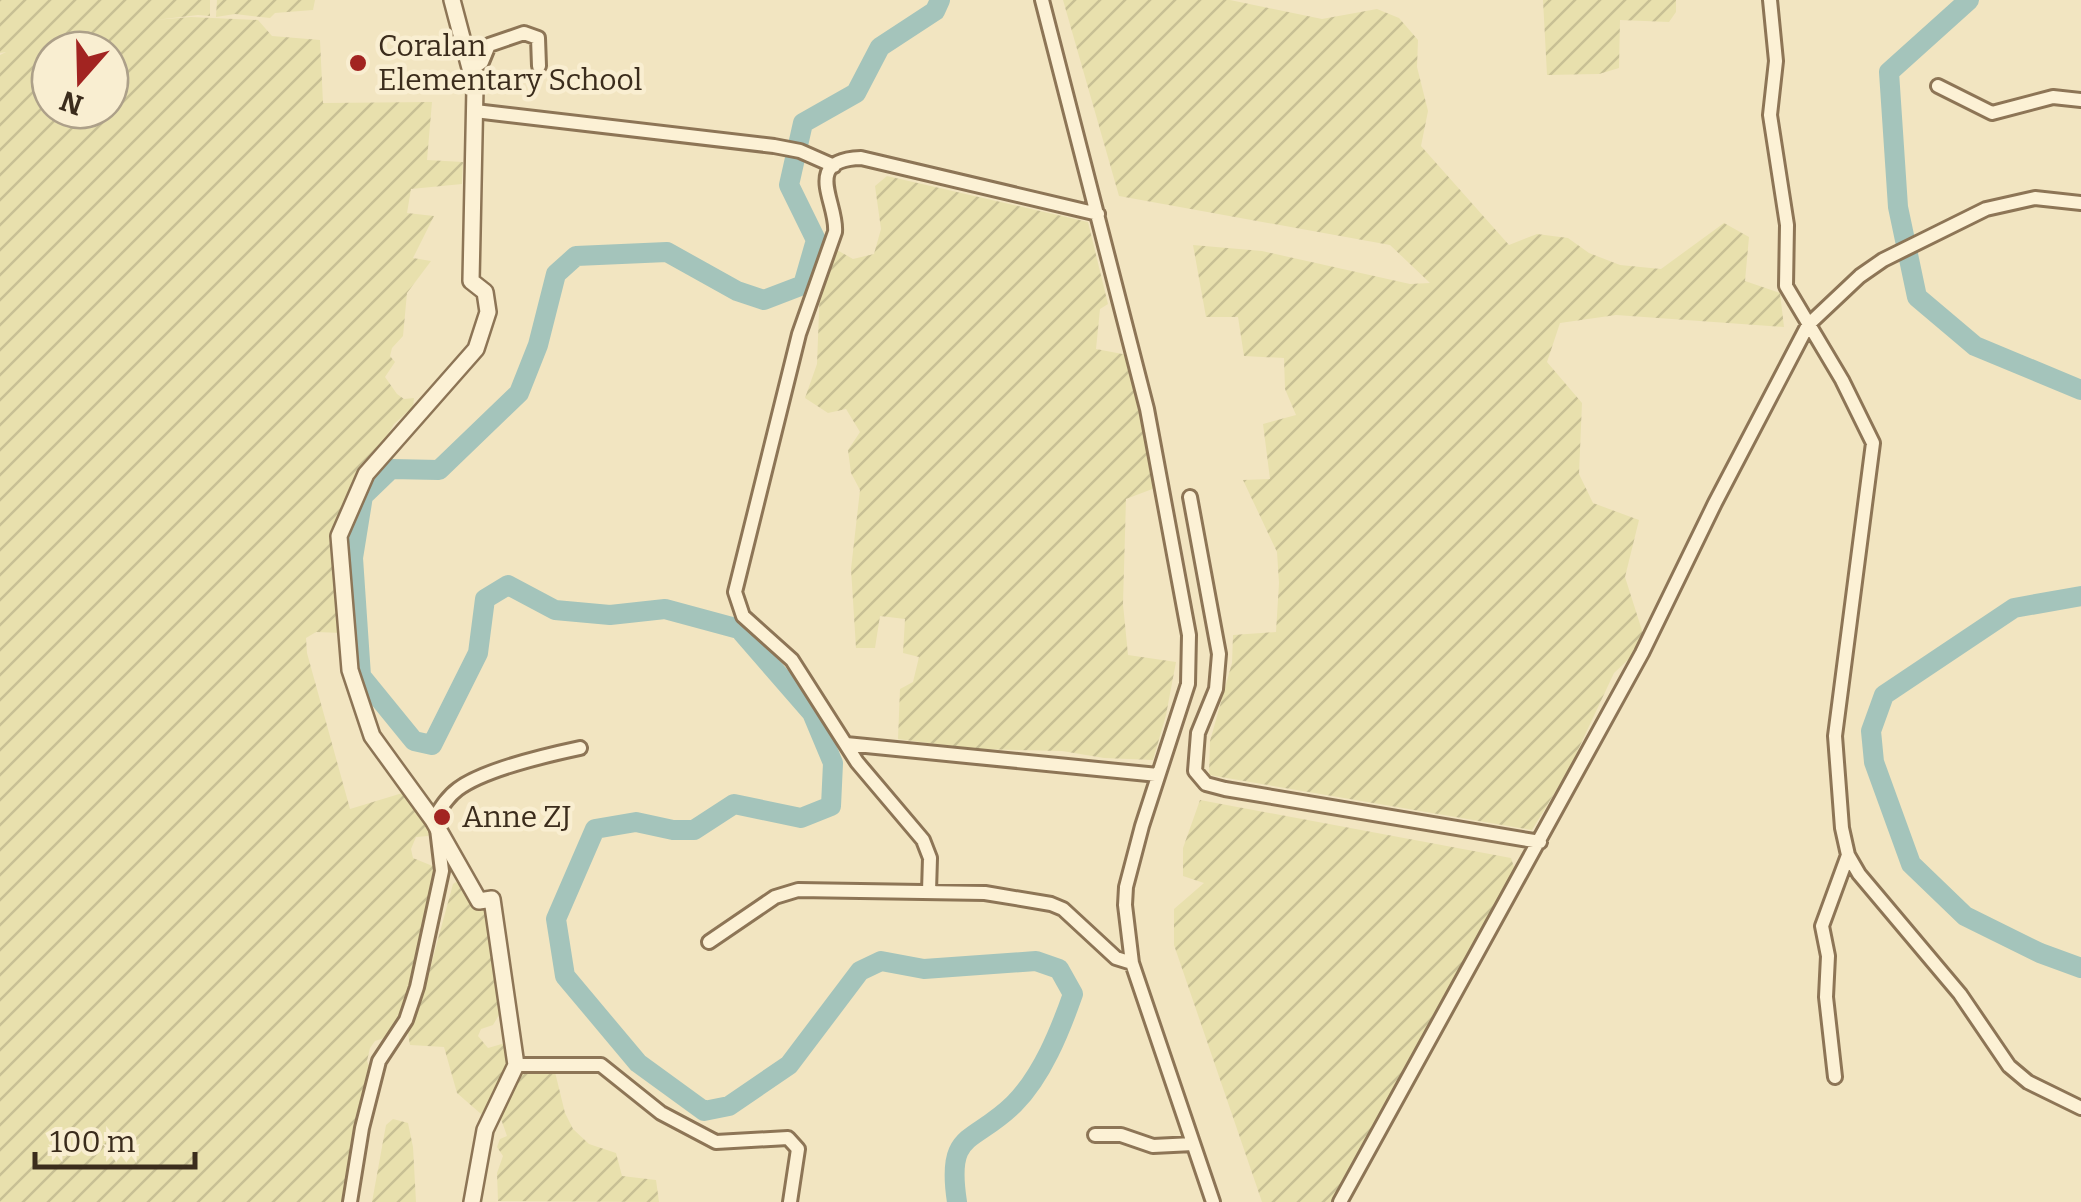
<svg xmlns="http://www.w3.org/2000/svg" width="2081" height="1202" font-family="Bitter,serif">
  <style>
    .farmland { fill: url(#farmland-furrows); fill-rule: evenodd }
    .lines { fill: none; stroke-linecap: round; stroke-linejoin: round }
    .river { stroke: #a4c4bb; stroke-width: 20 }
    .minor-casing { stroke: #8d7556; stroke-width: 18 }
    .tertiary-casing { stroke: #8d7556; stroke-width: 20 }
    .minor { stroke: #fcf1d5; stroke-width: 12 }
    .tertiary { stroke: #fcf1d5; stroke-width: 15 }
    .poi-dot { fill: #a22421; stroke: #f9eed1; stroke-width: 4 }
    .labels { text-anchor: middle; stroke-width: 9; stroke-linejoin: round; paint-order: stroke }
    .poi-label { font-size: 30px; fill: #3b2c1c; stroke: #f9eed1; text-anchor: start }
  </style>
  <defs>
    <pattern id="farmland-furrows" width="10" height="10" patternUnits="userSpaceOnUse" patternTransform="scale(2.5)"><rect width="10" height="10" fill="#e8e0ad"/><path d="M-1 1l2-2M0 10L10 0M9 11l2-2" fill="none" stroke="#c8c094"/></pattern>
  </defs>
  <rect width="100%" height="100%" fill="#f2e5c1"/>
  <path class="farmland" d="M 0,0 L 210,0 L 210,16 L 198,15 L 155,20 L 191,17 L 258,20 L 272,36 L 320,40 L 323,103 L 432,102 L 427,160 L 463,162 L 462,184 L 411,189 L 407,213 L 434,216 L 413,258 L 431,261 L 407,293 L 403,336 L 392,348 L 390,356 L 395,362 L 385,377 L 397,394 L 404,399 L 414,398 L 413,407 L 394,424 L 383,443 L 355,475 L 353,491 L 335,537 L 343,633 L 316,632 L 306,638 L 307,653 L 350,809 L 409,791 L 435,828 L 428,836 L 416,837 L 411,849 L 413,858 L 435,867 L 431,897 L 416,970 L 400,1018 L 387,1037 L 375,1041 L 370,1048 L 367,1061 L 372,1073 L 366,1085 L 343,1202 L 0,1202 L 0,55 L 6,52 L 0,53 ZM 50,50 L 110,50 L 110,110 L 50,110 Z
    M 217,0 L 315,0 L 313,10 L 275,13 L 270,18 L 235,14 L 216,17 Z
    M 1063,0 L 1230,0 L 1322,19 L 1377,9 L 1399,18 L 1418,40 L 1417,67 L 1428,111 L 1421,146 L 1509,245 L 1537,234 L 1568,238 L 1589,253 L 1620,265 L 1661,269 L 1724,223 L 1749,237 L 1745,281 L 1780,293 L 1784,327 L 1616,315 L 1560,323 L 1547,362 L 1582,403 L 1579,474 L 1593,503 L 1639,520 L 1625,577 L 1646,643 L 1614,673 L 1569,769 L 1532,830 L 1209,775 L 1210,741 L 1232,663 L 1233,635 L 1276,632 L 1279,583 L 1277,552 L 1243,480 L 1270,479 L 1263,424 L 1296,415 L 1285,389 L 1284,358 L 1244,356 L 1238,317 L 1206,317 L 1193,245 L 1262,251 L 1410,284 L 1430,283 L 1390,245 L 1119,196 Z
    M 1543,0 L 1676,0 L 1676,12 L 1669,22 L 1620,20 L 1619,68 L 1599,74 L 1547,75 Z
    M 887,176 L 1088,222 L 1108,304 L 1100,309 L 1096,349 L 1133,356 L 1128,362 L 1155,488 L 1126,499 L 1123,604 L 1128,655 L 1176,662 L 1166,715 L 1153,760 L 1104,758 L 1062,751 L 974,749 L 898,739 L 900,689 L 913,682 L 919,657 L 903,653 L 905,619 L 880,616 L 875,648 L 856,648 L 851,569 L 860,490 L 851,473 L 848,450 L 860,432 L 846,409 L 828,413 L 805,398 L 817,364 L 820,286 L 837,250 L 853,259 L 874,254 L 881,229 L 875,186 Z
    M 1200,800 L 1511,858 L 1516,873 L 1333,1202 L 1262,1202 L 1174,945 L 1174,909 L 1204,883 L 1183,876 L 1183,848 Z
    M 459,880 L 484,904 L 502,1010 L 493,1025 L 481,1029 L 478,1036 L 488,1048 L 505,1043 L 508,1065 L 488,1111 L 481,1114 L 457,1093 L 444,1047 L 410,1045 L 407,1027 L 425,987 L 453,884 Z
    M 521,1072 L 555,1072 L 565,1113 L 573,1129 L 589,1144 L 616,1153 L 622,1176 L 656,1180 L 659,1202 L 498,1201 L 497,1173 L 503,1156 L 497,1147 L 500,1139 L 507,1136 L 501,1119 Z
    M 393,1119 L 408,1123 L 413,1147 L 416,1202 L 372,1202 L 386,1125 Z"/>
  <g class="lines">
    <path class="river" d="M 940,0 L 935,11 L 880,47 L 856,93 L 803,123 L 789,185 L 816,240 L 803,285 L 764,300 L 737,291 L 667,252 L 576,256 L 556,274 L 538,345 L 519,393 L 439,470 L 391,469 L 363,496 L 353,558 L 361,676 L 414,741 L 432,745 L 478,653 L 485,599 L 508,585 L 555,610 L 610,615 L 665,609 L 739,629 L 812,713 L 833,763 L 831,806 L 801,818 L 734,804 L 694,830 L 673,830 L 636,822 L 595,829 L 556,919 L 565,976 L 638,1063 L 704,1111 L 729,1106 L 789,1065 L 860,971 L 881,961 L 924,969 L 1036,961 L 1059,969 L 1073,994 C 1060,1031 1042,1076 1014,1104 C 972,1145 946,1130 957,1202
      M 1969,0 L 1889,72 L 1898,207 L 1917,297 L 1975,346 L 2081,390
      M 2081,596 L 2014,608 L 1884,695 L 1871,731 L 1874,762 L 1911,864 L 1965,916 L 2040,953 L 2081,968"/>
    <g class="minor-casing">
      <path id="minor" d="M 1042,0 L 1147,409 L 1189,635 L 1188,684 L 1142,826 L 1126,887 L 1125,905 L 1132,963 L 1213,1202
        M 1770,0 L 1776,61 L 1770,115 L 1787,225 L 1786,286 L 1842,380 L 1873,443 L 1835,736 L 1842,828 L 1848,855 L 1859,874 L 1960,994 L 2009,1066 L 2028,1082 L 2081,1108
        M 471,70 L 482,62 L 489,45 L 524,33 L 538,38 L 539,66
        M 1938,86 L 1992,113 L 2053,97 L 2081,100
        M 475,111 L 774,146 L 800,151 L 834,166
        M 1190,497 L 1219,654 L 1216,689 L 1198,733 L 1195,771 L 1206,784 L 1225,789 L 1540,842
        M 846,744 L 1158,775
        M 433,820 C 440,809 447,797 458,789 C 485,769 547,755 580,748
        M 929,891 L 930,858 L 923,840 L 857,762 L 792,660 L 743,616 L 735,592 L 799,334 L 835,232 C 838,203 801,160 861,158 L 1098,214
        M 709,942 L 775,897 L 798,890 L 985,893 L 1051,904 L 1063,909 L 1116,958 L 1132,963
        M 516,1065 L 601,1065 L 661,1113 L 716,1142 L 788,1138 L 798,1149 L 790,1202
        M 1835,1077 L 1826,997 L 1828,956 L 1822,926 L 1848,855
        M 1095,1135 L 1121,1135 L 1153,1146 L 1193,1144
        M 350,1202 L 362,1128 L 379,1061 L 406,1020 L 417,987 L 442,871 L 437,829
        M 1340,1202 L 1642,653 L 1715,503 L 1808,325 L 1860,276 L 1883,260 L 1986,209 L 2035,198 L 2081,203"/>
    </g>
    <g class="tertiary-casing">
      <path id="tertiary" d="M 452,0 L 475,87 L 471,281 L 485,292 L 488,312 L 476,349 L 366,474 L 339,536 L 350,670 L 372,736 L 433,820 L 479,901 L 492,899 L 516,1065 L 485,1130 L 472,1202"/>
    </g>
    <use href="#minor" class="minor"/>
    <use href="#tertiary" class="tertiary"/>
  </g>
  <g class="poi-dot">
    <circle cx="358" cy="63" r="10"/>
    <circle cx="442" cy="817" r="10"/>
  </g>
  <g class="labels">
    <g class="poi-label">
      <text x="378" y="56">Coralan<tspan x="378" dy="34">Elementary School</tspan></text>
      <text x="462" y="827">Anne ZJ</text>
    </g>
  </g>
  <g transform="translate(80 80) rotate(200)"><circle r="48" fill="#f9eed1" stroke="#ada089" stroke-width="2.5"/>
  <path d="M0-8L18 38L0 25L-18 38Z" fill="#a22421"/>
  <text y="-15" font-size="28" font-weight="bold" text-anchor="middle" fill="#3b2c1c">N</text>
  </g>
  <path d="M35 1152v15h160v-15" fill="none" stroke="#3b2c1c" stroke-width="5"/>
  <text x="50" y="1152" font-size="30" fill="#3b2c1c" stroke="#f9eed1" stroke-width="8" paint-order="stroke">100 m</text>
</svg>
